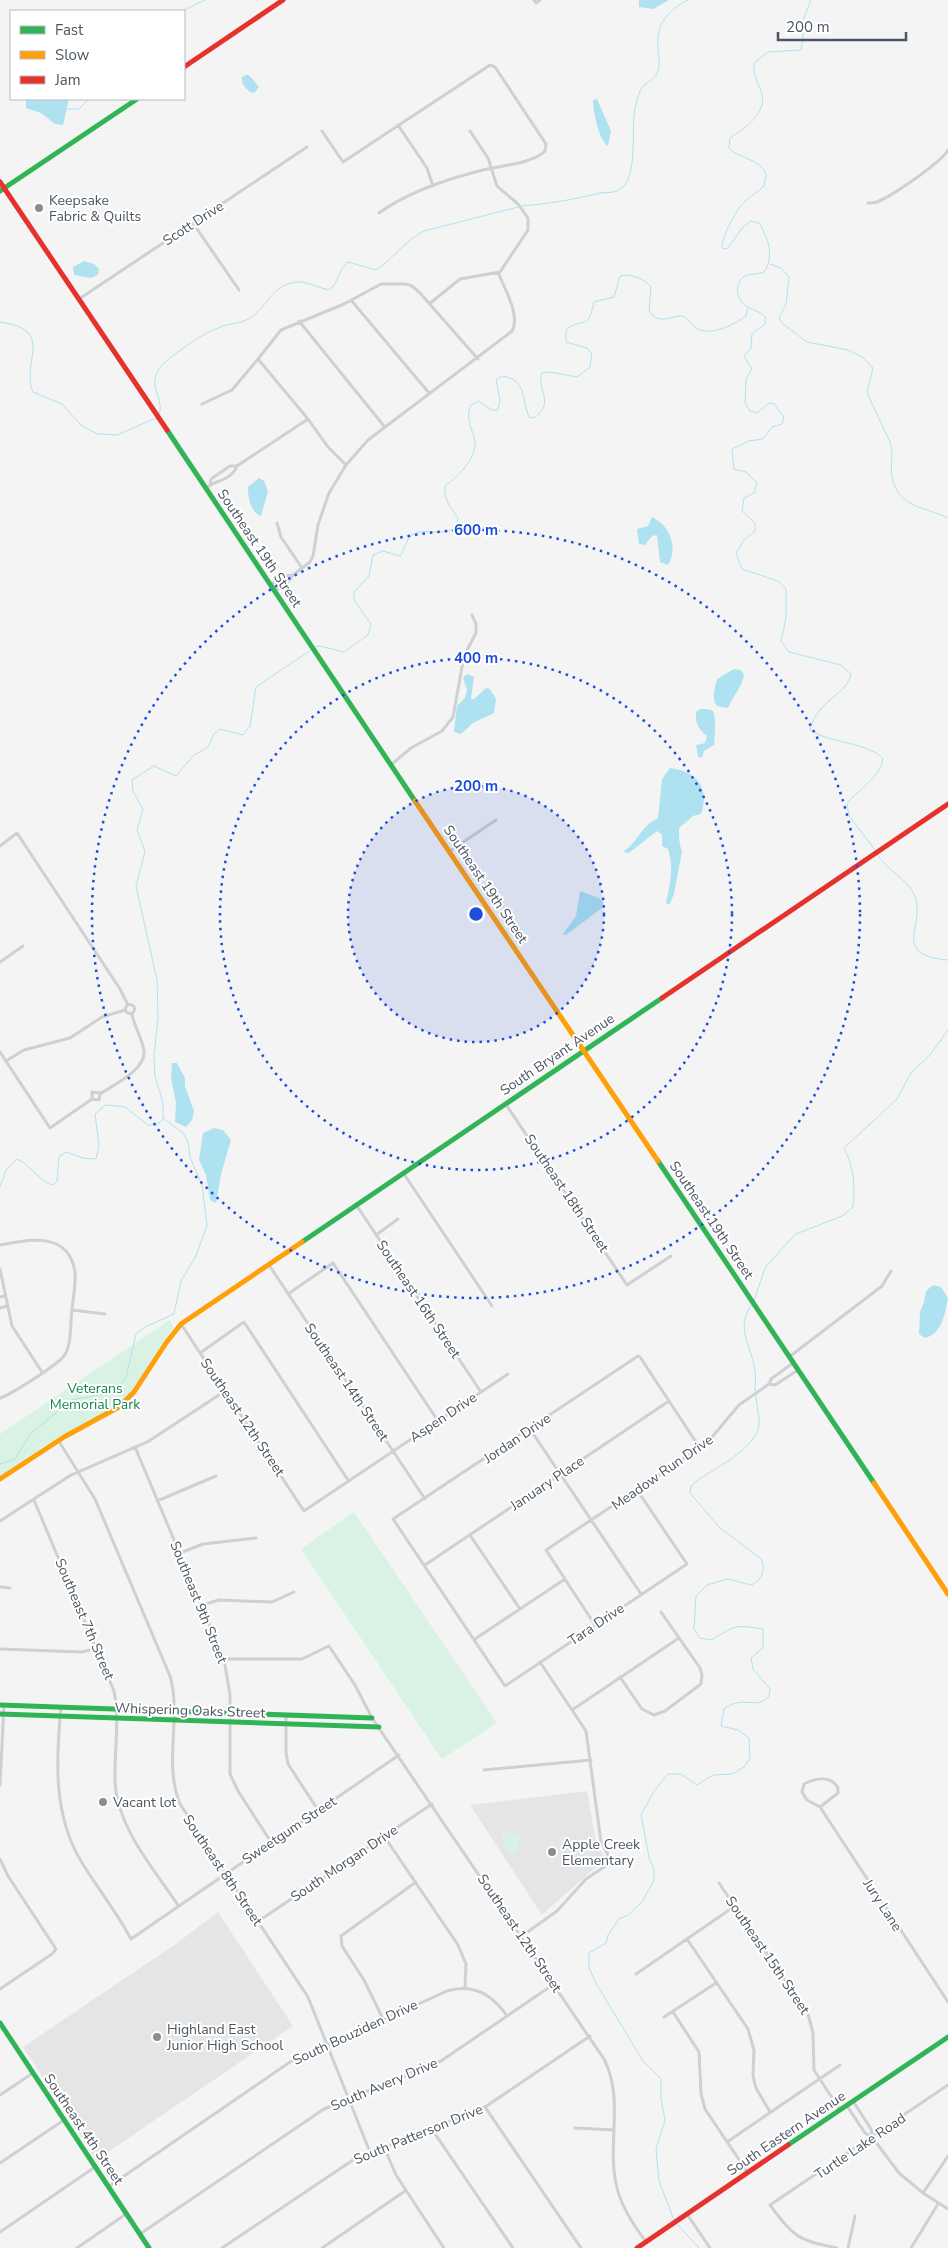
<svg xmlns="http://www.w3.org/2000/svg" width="948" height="2248" font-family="'Nunito Sans',sans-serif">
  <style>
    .education { fill: #e6e5e6 }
    .green { fill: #d9f2e3 }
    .water { fill: #aee2f0 }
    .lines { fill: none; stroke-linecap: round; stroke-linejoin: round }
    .stream { stroke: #aee2f0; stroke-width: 1 }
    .street { stroke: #ced0d2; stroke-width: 3 }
    .fast { stroke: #30b455; stroke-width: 5 }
    .slow { stroke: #ff9f0a; stroke-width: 5 }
    .jam { stroke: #e5322d; stroke-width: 5 }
    .ring { fill: none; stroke: #1d4ed8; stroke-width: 2.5; stroke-dasharray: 2.5 5 }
    .poi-dot { fill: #868d94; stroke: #fff; stroke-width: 2 }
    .labels { text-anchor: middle; stroke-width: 4; stroke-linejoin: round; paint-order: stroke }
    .poi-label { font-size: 14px; fill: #4a5661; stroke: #fff; text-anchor: start }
    .street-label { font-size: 14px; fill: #4a5661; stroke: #fff }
    .park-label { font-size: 14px; fill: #17864f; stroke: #fff }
    .centre { fill: #1d4ed8; stroke: #fff; stroke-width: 2.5 }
    .ring-label { font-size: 15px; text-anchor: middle; font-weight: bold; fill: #1d4ed8; stroke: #fff; stroke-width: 4; stroke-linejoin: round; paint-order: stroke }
  </style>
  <rect width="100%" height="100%" fill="#f4f4f4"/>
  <path class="education" d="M 587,1791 L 596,1842 L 604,1856 L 604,1860 L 542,1915 L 470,1805 Z
    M 218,1912 L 293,2026 L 96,2160 L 23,2047 L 173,1946 Z"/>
  <path class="green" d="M 170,1320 L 174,1327 C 156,1348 148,1375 130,1394 C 111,1414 88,1422 65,1434 C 42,1446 21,1462 0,1477 L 0,1434 Z
    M 354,1512 L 497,1723 L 442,1759 L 301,1549 Z
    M 508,1831 L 512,1835 L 520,1833 L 518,1843 L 520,1848 L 513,1855 L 506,1848 L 501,1835 Z"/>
  <path class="water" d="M 639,0 L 669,0 L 653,9 L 639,7 Z
    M 246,75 L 249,75 L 259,87 L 254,93 C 247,91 241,85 242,77 Z
    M 26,99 L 69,99 L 63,125 L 55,124 L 41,113 L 26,108 Z
    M 597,99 L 611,131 L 608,146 C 599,141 593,111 593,100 Z
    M 84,261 L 94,264 L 99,269 L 98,275 L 91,278 L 74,275 L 73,267 Z
    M 259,478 L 264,481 L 268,491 L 261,516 C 250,512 248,497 248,487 Z
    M 652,517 C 669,524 679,548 668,565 L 660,562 L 657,535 L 652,536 L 645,545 L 639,544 L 637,529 L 648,526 Z
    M 734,669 L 741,670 L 744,675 C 742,687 733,696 728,708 L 717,706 C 711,699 715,687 717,679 Z
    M 467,674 L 474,677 L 471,699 L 474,699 L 486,688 L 490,689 L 496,699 L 494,713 L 473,723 L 461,734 L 454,732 L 457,706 L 465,698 L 467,690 L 463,678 Z
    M 700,709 C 703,709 710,709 713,711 C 716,714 715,739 714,745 L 704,751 L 702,758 L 698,757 L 696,745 L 705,743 L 707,736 C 698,729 695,723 696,712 Z
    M 670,768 C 697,771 710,788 701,814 L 693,816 L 679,828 C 679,834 679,845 682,851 L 674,894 L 669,905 L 666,903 C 670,885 674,868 668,849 L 662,846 L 662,835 L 657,831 L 629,853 L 623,852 C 640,840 639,828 658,818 L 662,779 Z
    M 580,891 L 599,898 L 603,902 L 602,908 L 566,935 L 563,934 L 576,916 Z
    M 172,1063 L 177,1063 L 185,1078 L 185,1086 L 194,1111 L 192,1120 L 186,1127 L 175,1122 L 176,1103 L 171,1078 Z
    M 214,1128 L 223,1130 L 231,1140 L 221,1174 L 216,1203 L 210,1200 L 206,1175 L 199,1160 L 203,1133 Z
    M 933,1285 L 941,1287 L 948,1298 C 945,1313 942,1334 925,1338 L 919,1334 L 920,1312 L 924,1302 L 926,1291 Z"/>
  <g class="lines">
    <path class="stream" d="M 811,0 L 802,23 L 803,38 L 801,50 L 768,52 L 754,63 C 753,75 757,80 761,91 C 769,112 745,128 730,138 L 729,148 C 740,160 761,158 766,175 L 764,186 C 758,192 751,196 745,201 C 738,207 720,239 722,248 L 727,249 L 743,227 L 751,221 L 759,223 C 768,238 775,256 764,272 C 758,275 751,273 745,276 C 734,282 736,300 746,306 C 754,311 759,310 766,318 L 765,324 L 752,334 L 751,348 L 744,356 L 752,369 L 746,379 L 745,403 L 750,411 L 757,413 L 769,403 L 774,404 L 784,417 L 782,424 L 772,427 L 763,439 L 749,441 L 732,449 L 734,469 L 746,472 L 757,483 L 754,493 L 744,498 L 742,511 L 755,523 L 755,531 L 744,540 L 736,553 L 742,569 L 778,581 L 786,589 L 786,618 L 781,641 L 789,652 L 841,665 L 851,674 C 847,695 817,700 810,730 C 829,743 871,743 883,759 C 880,778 859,788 847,804 L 849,816 L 875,850
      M 182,11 L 205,0
      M 67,109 L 79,109 L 89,99
      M 522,206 C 547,204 572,200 596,194 C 605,191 613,195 622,188 C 637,175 632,133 634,115 C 635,107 638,92 643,86 C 648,82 655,79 657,73 C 661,65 658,56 658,47 C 656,24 668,10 688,0
      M 770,264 L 781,268 L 789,277 L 786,304 L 779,318 L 783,324 L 807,342 L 848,350 L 862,357 L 873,368 L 867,393 L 890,442 C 894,454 890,465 892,477 C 898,508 926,507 948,518
      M 0,322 C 57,330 20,362 33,392 L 62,404 L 81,425 L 97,434 L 117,435 L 156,418
      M 159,415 C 165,397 147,389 159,369 C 166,358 205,332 218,328 C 228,323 241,324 250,318 C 270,305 270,286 296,282 C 306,281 319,288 329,290 C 339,283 338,270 348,262 L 376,270 C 394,258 406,240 424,231 L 518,207
      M 314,647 L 320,646 L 344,652 L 368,635 L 371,624 L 354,600 L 354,592 L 369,576 L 373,555 L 383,551 L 400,556 C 405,550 406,539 412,535 C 423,527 440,537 456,528 L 458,518 C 450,507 444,500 445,486 C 458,477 480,455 474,437 C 470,424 467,420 470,406 L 478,401 L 492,410 L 498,410 L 500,400 L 496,380 L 502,376 C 527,380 521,398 529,417 L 534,418 C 556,403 536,390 542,373 L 550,372 L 577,377 L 590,367 L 592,354 L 587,348 L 566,342 L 566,330 C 583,315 587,334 594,302 L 614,297 L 620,276 C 630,273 645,279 651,287 L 649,310 C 656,325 669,317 680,316 C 688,316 689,323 695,327 C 708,338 734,325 746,316 L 748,308
      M 877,854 C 887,870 908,880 914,894 C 928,924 888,955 948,960
      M 163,1119 L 163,1103 L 155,1076 L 154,1056 L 158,1018 L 157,980 L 136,886 L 145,851 L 137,830 L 143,809 L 133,791 L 132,780 L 154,766 L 176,776 L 193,756 L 208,747 L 214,734 L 220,729 L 243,735 L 250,726 L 256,687 L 311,650
      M 0,1187 L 6,1170 L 17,1159 C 31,1165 39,1182 53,1185 L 57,1181 L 59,1157 L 66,1152 L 83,1158 L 96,1159 L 99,1146 L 95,1114 L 105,1105 L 125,1107 L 148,1125 L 156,1125 L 163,1120
      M 754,1301 L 765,1268 L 789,1241 L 796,1234 L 842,1216 L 853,1207 C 855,1186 854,1167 844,1148 L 897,1099 L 911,1073 L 930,1055 L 948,1030
      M 752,1304 C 734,1329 752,1345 755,1371 C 756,1377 755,1385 755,1391
      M 0,1464 L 15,1459 L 32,1432 L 72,1400 L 110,1393 L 120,1386 L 126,1378 L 136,1334 L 145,1327 L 174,1314 L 181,1281 L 196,1256 L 207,1225 L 202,1185 L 190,1157 L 188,1142 L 183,1133 L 164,1119
      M 674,2220 L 659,2181 L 656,2149 L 665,2120 L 661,2099 L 661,2079 L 643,2061 L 597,1985 L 589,1968 L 589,1953 L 606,1943 L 608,1935 L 619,1919 L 628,1915 L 642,1902 L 654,1880 L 654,1870 L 649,1857 L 641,1815 L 654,1791 L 668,1774 L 681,1774 L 697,1785 L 713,1775 L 732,1774 L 744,1767 L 750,1758 L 749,1738 L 738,1730 L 721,1726 L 724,1709 C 743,1694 757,1711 769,1696 L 770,1689 L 753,1669 L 751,1658 L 763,1648 L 763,1629 C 732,1624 736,1626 711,1640 L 700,1638 L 694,1629 L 696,1596 L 707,1585 L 728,1579 L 751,1585 C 762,1581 766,1569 761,1559 L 719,1527 L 690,1493 L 691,1486 L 695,1482 C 714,1469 755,1449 759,1426 C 760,1418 756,1404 756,1395
      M 676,2223 L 699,2248"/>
    <path class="street" d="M 534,0 L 536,3 L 540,0
      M 398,125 L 427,168 L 433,186
      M 322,131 L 343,162 L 490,65 L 495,67 L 546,144 L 545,151 C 533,164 496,166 479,171 C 444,180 408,192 379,213
      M 868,203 C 871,203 876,203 879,201 C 893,195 942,162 948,150
      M 193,223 L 239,290
      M 79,299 L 307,147
      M 351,300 L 429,393
      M 429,304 L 460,279 L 500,272 L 528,230 L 528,218 L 518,204 L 497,186 L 488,158 L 470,131
      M 299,321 L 384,426
      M 202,404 L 232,390 L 258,359
      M 308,419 L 328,447 L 346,465
      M 210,485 L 211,479 L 230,466 L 237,466
      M 206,488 C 216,480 232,480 237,466 L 308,419 L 258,359 L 281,330 L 344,304 L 381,284 L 406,284 L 412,286 L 420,293 L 478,359
      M 277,523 L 281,537 L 302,568
      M 271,584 L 284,576 L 293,575 L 310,562 L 313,556 L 318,525 L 329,493 L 346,465 L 368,440 L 512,331 C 521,316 504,288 498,272
      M 275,591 L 288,582 L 293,575
      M 392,764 L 411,748 L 442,731 L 453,717 L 464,656 L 476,633 L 476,624 L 472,615
      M 0,846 L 17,833 L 120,989 L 128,1005
      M 450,851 L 496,820
      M 0,962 L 23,946
      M125.5 1009a4.5 4.5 0 1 1 9 0a4.5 4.5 0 1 1-9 0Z
      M 0,1052 L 50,1128 L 92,1099 L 99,1100 L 100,1093 L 92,1092 L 92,1099
      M 6,1061 L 24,1050 L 70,1038 L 102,1017 L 125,1010
      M 100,1094 C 113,1085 146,1070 144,1051 C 142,1038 134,1026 132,1014
      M 505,1103 L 627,1285 L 671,1256
      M 404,1174 L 492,1306
      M 357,1206 L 481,1392
      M 376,1235 L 398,1219
      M 0,1245 C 28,1239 69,1231 75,1272 C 76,1284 73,1298 72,1310 C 70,1324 72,1345 64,1356 C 57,1365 12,1394 0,1398
      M 269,1265 L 425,1499
      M 0,1269 L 12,1326 L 42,1372
      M 288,1294 L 333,1263 L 438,1421
      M 0,1297 L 5,1296
      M 0,1308 L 7,1306
      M 72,1310 L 105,1314
      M 181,1324 L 304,1511 L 508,1374
      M 200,1353 L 244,1322 L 348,1480
      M 789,1357 L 882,1286 L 891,1271
      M 769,1384 L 775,1385 L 798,1370
      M 530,1429 L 641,1594
      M 58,1440 L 95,1499 L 170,1676 C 182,1718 163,1762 180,1804 L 308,1997 L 370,2152
      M 135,1447 L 224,1659 L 230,1695 L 230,1774 L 238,1791 L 271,1842
      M 637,1490 L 687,1564 L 505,1686 L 393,1519 L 638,1356 L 640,1357 L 700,1448
      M 34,1500 L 114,1691 C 120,1721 114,1753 115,1783 C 118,1829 154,1869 178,1905
      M 157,1501 L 216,1476
      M 0,1521 L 71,1475 L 149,1441 L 225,1391
      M 470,1535 L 520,1609
      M 180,1553 L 203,1544 L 256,1538
      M 425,1565 L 669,1401
      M 0,1587 L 10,1588
      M 202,1605 L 219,1600 L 272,1602 L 294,1592
      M 595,1625 L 546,1550 L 707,1443 L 739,1405 L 769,1384 L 771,1379 L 793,1363
      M 475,1639 L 565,1579
      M 0,1649 L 82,1652 L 97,1648
      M 224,1659 L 302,1659 L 329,1646 L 355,1685 L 372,1718 L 604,2059 C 625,2100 606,2145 617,2188 C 622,2208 634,2225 646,2242
      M 540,1662 L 586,1731 L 601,1842 L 612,1862
      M 620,1677 L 642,1709 L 654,1715 L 665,1711 L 701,1684 L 702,1675 L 700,1668 L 661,1612
      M 61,1707 C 56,1759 53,1815 81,1861 C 97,1888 117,1912 131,1939 L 399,1755
      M 572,1710 L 679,1638
      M 286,1715 L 286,1753 L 288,1764 L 318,1810
      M 484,1770 L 591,1760
      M 0,1785 L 4,1705
      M 820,1807 L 838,1793 L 838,1788 C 831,1775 816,1778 804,1784 L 802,1792 L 807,1800 L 820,1807 L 948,2002
      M 384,1836 L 458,1945 L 466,1964 L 465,1987
      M 0,1859 L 8,1876 L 56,1949 L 52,1954 L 0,1989
      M 719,1883 L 808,2014 L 813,2033 L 814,2070 L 840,2110
      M 257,1922 L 432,1804
      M 522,1936 L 557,1911 L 586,1879 L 619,1857
      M 687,1939 L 748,2029 L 754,2050 L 753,2076 L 756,2088 L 770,2112
      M 636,1974 L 735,1906
      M 673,2012 L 699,2052 L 701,2094 L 705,2109 L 748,2173
      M 664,2017 L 716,1983
      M 383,2019 L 364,1980 L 342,1946 L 341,1936 L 416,1882
      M 0,2095 L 33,2073
      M 853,2101 L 871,2129 L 872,2136
      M 847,2106 L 865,2133 L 872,2137 L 899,2173 L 923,2193 L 948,2209
      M 485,2107 L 581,2248
      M 431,2128 L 513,2248
      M 575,2128 L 614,2130
      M 727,2142 L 840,2065
      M 384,2147 L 396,2175 L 444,2248
      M 0,2163 L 64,2120
      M 108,2187 L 290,2062 L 447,1991 C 473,1983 492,1994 507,2016
      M 923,2193 L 948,2156
      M 687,2214 L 710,2248
      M 0,2232 L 95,2167
      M 140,2234 L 324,2109 L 441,2061 L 554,1984
      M 77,2248 L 126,2214
      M 222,2248 L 353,2160 L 485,2107 L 590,2036
      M 322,2248 L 405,2191
      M 837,2248 C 797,2240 794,2237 770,2205 L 948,2085
      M 848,2248 L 855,2216
      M 911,2248 L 938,2204"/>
    <path class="fast" d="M 0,191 L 137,99
      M 167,430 L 415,801
      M 658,1161 L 874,1483
      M 302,1242 L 662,998
      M 0,1705 L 372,1718
      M 0,1714 L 379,1727
      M 0,2023 L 149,2248
      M 788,2145 L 948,2037"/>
    <path class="slow" d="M 415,801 L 658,1161
      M 0,1479 L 64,1437 L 119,1407 L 134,1392 L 166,1343 L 181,1324 L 302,1242
      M 874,1483 L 948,1594"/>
    <path class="jam" d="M 184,67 L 283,0
      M 0,182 L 167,430
      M 662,998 L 948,804
      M 637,2248 L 788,2145"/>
  </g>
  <circle cx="476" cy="914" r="128" fill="#1d4ed8" fill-opacity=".12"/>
  <g class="ring">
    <circle cx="476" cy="914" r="128"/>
    <circle cx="476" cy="914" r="256"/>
    <circle cx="476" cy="914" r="384"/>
  </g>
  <g class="poi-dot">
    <circle cx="39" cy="208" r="5"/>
    <circle cx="103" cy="1802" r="5"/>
    <circle cx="552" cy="1852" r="5"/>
    <circle cx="157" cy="2037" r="5"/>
  </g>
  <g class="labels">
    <g class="poi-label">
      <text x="49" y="205">Keepsake<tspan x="49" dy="16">Fabric &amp; Quilts</tspan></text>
      <text x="113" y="1807">Vacant lot</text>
      <text x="562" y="1849">Apple Creek<tspan x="562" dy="16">Elementary</tspan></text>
      <text x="167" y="2034">Highland East<tspan x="167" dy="16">Junior High School</tspan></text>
    </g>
    <g class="street-label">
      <text transform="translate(193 223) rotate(-33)" y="5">Scott Drive</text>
      <text transform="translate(260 548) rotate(56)" y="5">Southeast 19th Street</text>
      <text transform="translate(486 884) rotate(56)" y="5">Southeast 19th Street</text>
      <text transform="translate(557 1054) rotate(-34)" y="5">South Bryant Avenue</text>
      <text transform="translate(567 1193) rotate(56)" y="5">Southeast 18th Street</text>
      <text transform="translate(712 1220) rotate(56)" y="5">Southeast 19th Street</text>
      <text transform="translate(419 1299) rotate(56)" y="5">Southeast 16th Street</text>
      <text transform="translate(347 1382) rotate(56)" y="5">Southeast 14th Street</text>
      <text transform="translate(243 1417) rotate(56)" y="5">Southeast 12th Street</text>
      <text transform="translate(443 1417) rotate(-34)" y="5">Aspen Drive</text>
      <text transform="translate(517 1438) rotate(-34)" y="5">Jordan Drive</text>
      <text transform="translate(662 1472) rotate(-35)" y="5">Meadow Run Drive</text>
      <text transform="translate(547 1483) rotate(-34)" y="5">January Place</text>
      <text transform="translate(199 1602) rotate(68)" y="5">Southeast 9th Street</text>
      <text transform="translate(85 1619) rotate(67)" y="5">Southeast 7th Street</text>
      <text transform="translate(596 1624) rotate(-34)" y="5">Tara Drive</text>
      <text transform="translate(190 1710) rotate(2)" y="5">Whispering Oaks Street</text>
      <text transform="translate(289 1830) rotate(-34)" y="5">Sweetgum Street</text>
      <text transform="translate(344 1863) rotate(-34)" y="5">South Morgan Drive</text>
      <text transform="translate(223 1870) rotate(56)" y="5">Southeast 8th Street</text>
      <text transform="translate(883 1905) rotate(57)" y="5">Jury Lane</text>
      <text transform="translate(520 1933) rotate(56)" y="5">Southeast 12th Street</text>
      <text transform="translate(768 1955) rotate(56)" y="5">Southeast 15th Street</text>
      <text transform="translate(355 2032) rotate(-25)" y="5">South Bouziden Drive</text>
      <text transform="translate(384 2084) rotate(-23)" y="5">South Avery Drive</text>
      <text transform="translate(84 2129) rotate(56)" y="5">Southeast 4th Street</text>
      <text transform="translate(786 2133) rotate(-34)" y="5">South Eastern Avenue</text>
      <text transform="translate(418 2134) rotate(-22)" y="5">South Patterson Drive</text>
      <text transform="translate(860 2146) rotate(-34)" y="5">Turtle Lake Road</text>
    </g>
    <g class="park-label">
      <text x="95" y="1393">Veterans<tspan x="95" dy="16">Memorial Park</tspan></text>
    </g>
  </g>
  <circle cx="476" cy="914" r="8" class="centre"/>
  <g class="ring-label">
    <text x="476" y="535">600 m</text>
    <text x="476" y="663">400 m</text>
    <text x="476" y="791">200 m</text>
  </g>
  <rect x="10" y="10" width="175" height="90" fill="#ffffff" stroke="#b7bbc0"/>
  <rect x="20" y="26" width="25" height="8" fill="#30b455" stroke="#b7bbc0"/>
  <text x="55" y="35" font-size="15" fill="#4a5661">Fast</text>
  <rect x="20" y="51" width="25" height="8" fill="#ff9f0a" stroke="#b7bbc0"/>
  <text x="55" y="60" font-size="15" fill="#4a5661">Slow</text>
  <rect x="20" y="76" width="25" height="8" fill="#e5322d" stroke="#b7bbc0"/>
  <text x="55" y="85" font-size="15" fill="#4a5661">Jam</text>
  <path d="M778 32v8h128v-8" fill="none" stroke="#4a5661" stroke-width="2.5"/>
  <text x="786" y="32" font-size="15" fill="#4a5661" stroke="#ffffff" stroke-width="4" paint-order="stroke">200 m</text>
</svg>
